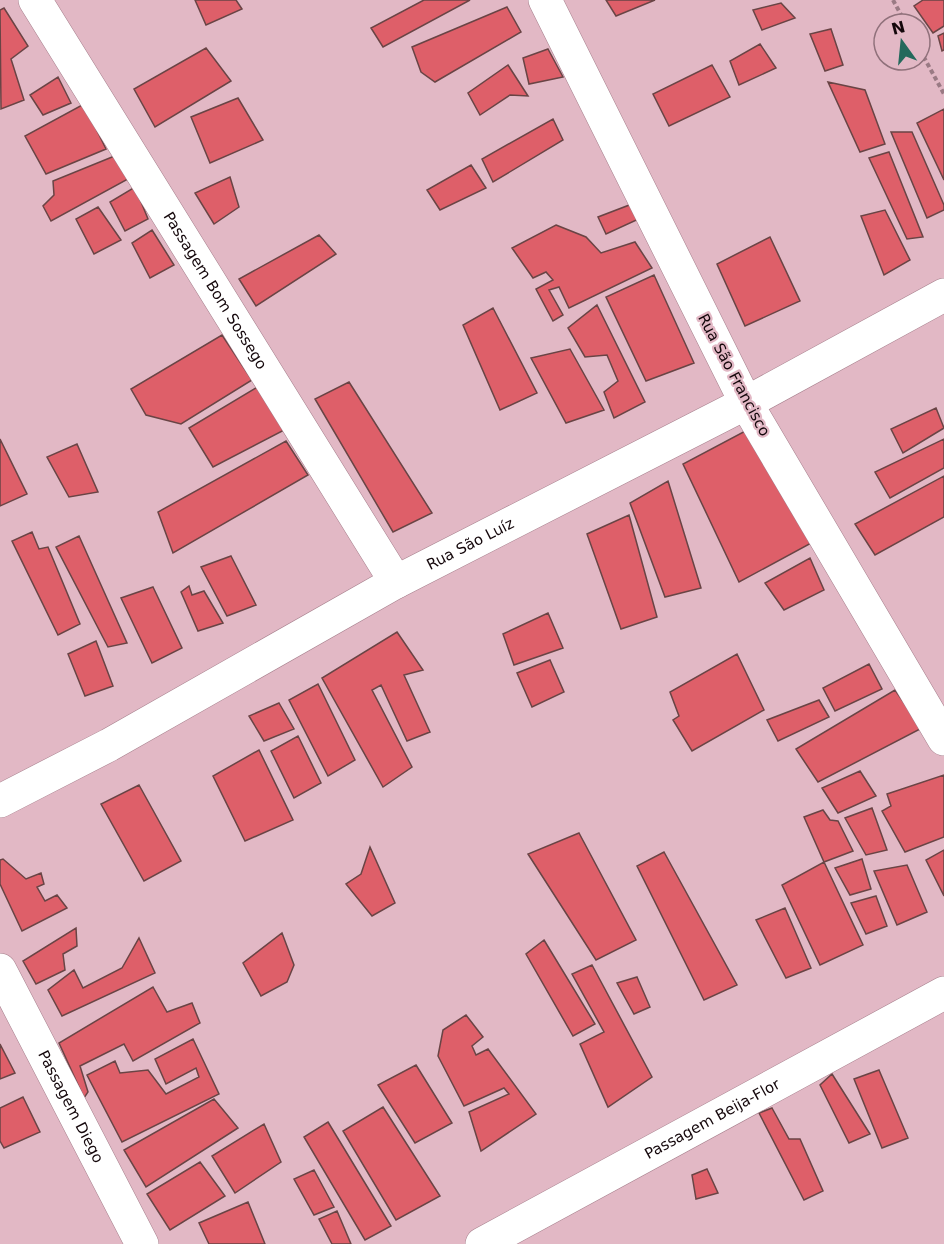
<svg xmlns="http://www.w3.org/2000/svg" width="944" height="1244" font-family="'DejaVu Sans',sans-serif">
  <style>
    .building { fill: #de5f69; stroke: #694445; stroke-width: 1.5 }
    .lines { fill: none; stroke-linecap: round; stroke-linejoin: round }
    .street-casing { stroke: #a67f8c; stroke-width: 34 }
    .secondary-casing { stroke: #a67f8c; stroke-width: 34 }
    .path { stroke: #9a7a84; stroke-width: 4; stroke-dasharray: 4.5 3; stroke-linecap: butt }
    .street { stroke: #fff; stroke-width: 33 }
    .secondary { stroke: #fff; stroke-width: 33 }
    .labels { text-anchor: middle; stroke-width: 4.5; stroke-linejoin: round; paint-order: stroke }
    .street-label { font-size: 15px; fill: #14070b; stroke: #e2b8c5 }
  </style>
  <rect width="100%" height="100%" fill="#e2b8c5"/>
  <path class="building" d="M 195,0 L 236,0 L 242,9 L 206,25 Z
    M 424,0 L 470,0 L 383,47 L 371,28 Z
    M 606,0 L 655,0 L 616,16 Z
    M 923,0 L 944,0 L 944,26 L 933,33 L 914,6 Z
    M 781,3 L 795,18 L 762,30 L 753,10 Z
    M 507,7 L 521,32 L 435,82 L 421,72 L 412,47 Z
    M 4,8 L 28,46 L 11,59 L 24,100 L 1,109 L 0,10 Z
    M 831,29 L 843,65 L 825,71 L 810,34 Z
    M 944,33 L 944,50 L 942,51 L 938,36 Z
    M 760,44 L 776,68 L 739,85 L 730,61 Z
    M 206,48 L 231,81 L 155,127 L 134,89 Z
    M 548,49 L 563,77 L 529,84 L 523,58 Z
    M 508,65 L 528,96 L 510,95 L 480,115 L 468,93 Z
    M 712,65 L 730,97 L 669,126 L 653,94 Z
    M 58,77 L 71,103 L 43,115 L 30,95 Z
    M 828,82 L 865,90 L 885,144 L 860,152 Z
    M 238,98 L 263,140 L 210,163 L 191,117 Z
    M 84,104 L 106,149 L 46,174 L 25,136 Z
    M 944,109 L 944,180 L 917,123 Z
    M 553,119 L 563,140 L 493,182 L 482,159 Z
    M 891,132 L 912,132 L 944,205 L 944,210 L 927,218 Z
    M 889,152 L 923,237 L 907,239 L 869,158 Z
    M 117,155 L 128,179 L 51,221 L 43,206 L 54,195 L 53,181 Z
    M 471,165 L 486,188 L 440,210 L 427,190 Z
    M 230,177 L 239,207 L 214,224 L 195,193 Z
    M 135,187 L 148,219 L 125,231 L 110,202 Z
    M 632,204 L 643,217 L 606,234 L 598,217 Z
    M 98,207 L 121,240 L 94,254 L 76,219 Z
    M 885,210 L 910,260 L 884,275 L 861,216 Z
    M 556,225 L 586,237 L 601,253 L 635,242 L 652,268 L 569,308 L 559,287 L 549,290 L 563,315 L 553,321 L 536,289 L 553,280 L 546,272 L 533,278 L 512,248 Z
    M 152,230 L 174,265 L 150,278 L 132,243 Z
    M 319,235 L 336,254 L 256,306 L 239,279 Z
    M 770,237 L 800,301 L 745,326 L 717,264 Z
    M 654,275 L 694,363 L 646,381 L 606,297 Z
    M 597,305 L 645,402 L 614,418 L 604,392 L 618,381 L 607,355 L 585,357 L 568,328 Z
    M 493,308 L 537,393 L 500,410 L 463,325 Z
    M 222,335 L 252,380 L 181,424 L 146,415 L 131,389 Z
    M 570,349 L 604,410 L 566,423 L 531,358 Z
    M 349,382 L 432,513 L 393,532 L 315,399 Z
    M 261,385 L 290,427 L 213,467 L 189,428 Z
    M 936,408 L 944,428 L 903,453 L 891,429 Z
    M 751,428 L 815,541 L 739,582 L 683,464 Z
    M 0,439 L 27,494 L 0,506 Z
    M 944,439 L 944,468 L 890,498 L 875,472 Z
    M 286,441 L 308,475 L 173,553 L 158,512 Z
    M 77,444 L 98,492 L 69,497 L 47,457 Z
    M 944,476 L 944,517 L 875,555 L 855,524 Z
    M 668,481 L 701,588 L 665,597 L 630,503 Z
    M 629,515 L 657,617 L 621,629 L 587,534 Z
    M 32,532 L 39,549 L 48,547 L 80,624 L 58,635 L 12,541 Z
    M 79,536 L 127,643 L 108,647 L 56,547 Z
    M 231,556 L 256,605 L 227,616 L 201,567 Z
    M 810,558 L 824,590 L 784,610 L 765,583 Z
    M 189,586 L 192,595 L 204,591 L 223,623 L 198,631 L 181,592 Z
    M 153,587 L 182,648 L 152,663 L 121,598 Z
    M 548,613 L 563,648 L 514,665 L 503,634 Z
    M 397,632 L 423,670 L 404,675 L 430,732 L 407,741 L 381,685 L 372,690 L 412,767 L 383,787 L 322,678 Z
    M 96,641 L 113,686 L 85,696 L 68,654 Z
    M 737,654 L 764,710 L 692,751 L 673,720 L 679,716 L 670,692 Z
    M 550,660 L 564,692 L 532,707 L 517,673 Z
    M 869,664 L 882,689 L 835,711 L 823,688 Z
    M 318,684 L 355,760 L 328,776 L 289,700 Z
    M 895,690 L 922,728 L 818,782 L 796,749 Z
    M 819,700 L 829,717 L 778,741 L 767,720 Z
    M 279,703 L 294,729 L 264,741 L 249,716 Z
    M 298,736 L 321,783 L 294,798 L 271,751 Z
    M 259,750 L 293,820 L 245,841 L 213,776 Z
    M 860,771 L 876,796 L 838,813 L 822,788 Z
    M 944,775 L 944,837 L 905,852 L 882,811 L 891,806 L 887,794 Z
    M 139,785 L 181,861 L 144,881 L 101,804 Z
    M 872,808 L 887,850 L 866,855 L 845,818 Z
    M 823,810 L 830,820 L 838,821 L 853,851 L 824,862 L 804,817 Z
    M 579,833 L 636,940 L 596,960 L 528,854 Z
    M 370,847 L 395,903 L 372,916 L 346,884 L 361,874 Z
    M 944,850 L 944,896 L 926,860 Z
    M 664,852 L 737,985 L 704,1000 L 637,866 Z
    M 3,859 L 26,879 L 41,873 L 44,884 L 37,887 L 45,901 L 57,895 L 67,908 L 22,931 L 0,884 L 0,860 Z
    M 862,859 L 871,889 L 850,895 L 835,868 Z
    M 824,862 L 863,945 L 820,965 L 782,885 Z
    M 907,865 L 927,912 L 897,925 L 874,871 Z
    M 876,896 L 887,926 L 866,934 L 851,903 Z
    M 785,908 L 811,968 L 786,978 L 756,920 Z
    M 76,928 L 77,946 L 63,954 L 65,970 L 36,984 L 23,961 Z
    M 282,933 L 294,965 L 287,982 L 261,996 L 243,963 Z
    M 139,938 L 155,973 L 62,1016 L 48,990 L 74,970 L 83,988 L 122,968 Z
    M 544,940 L 595,1024 L 573,1036 L 526,954 Z
    M 592,965 L 652,1077 L 608,1107 L 580,1044 L 604,1032 L 572,974 Z
    M 637,977 L 650,1007 L 634,1014 L 617,983 Z
    M 153,987 L 167,1012 L 192,1003 L 200,1023 L 133,1061 L 124,1044 L 80,1066 L 88,1092 L 84,1098 L 59,1043 Z
    M 466,1015 L 483,1037 L 472,1046 L 476,1055 L 488,1049 L 536,1114 L 481,1151 L 469,1112 L 509,1094 L 504,1088 L 464,1106 L 438,1056 L 443,1030 Z
    M 193,1039 L 219,1094 L 122,1142 L 87,1075 L 115,1061 L 120,1073 L 148,1070 L 166,1094 L 199,1077 L 196,1068 L 166,1084 L 155,1059 Z
    M 0,1044 L 15,1073 L 0,1079 Z
    M 416,1065 L 452,1123 L 415,1143 L 378,1085 Z
    M 879,1070 L 908,1138 L 882,1148 L 854,1079 Z
    M 832,1074 L 870,1134 L 849,1143 L 820,1085 Z
    M 23,1097 L 40,1132 L 4,1148 L 0,1141 L 0,1108 Z
    M 214,1099 L 238,1128 L 146,1187 L 124,1150 Z
    M 383,1107 L 440,1196 L 396,1220 L 343,1131 Z
    M 772,1108 L 789,1139 L 800,1139 L 823,1191 L 804,1200 L 759,1113 Z
    M 328,1122 L 391,1226 L 365,1240 L 304,1137 Z
    M 264,1124 L 281,1162 L 235,1193 L 212,1156 Z
    M 200,1162 L 225,1196 L 170,1230 L 147,1194 Z
    M 707,1169 L 718,1193 L 696,1199 L 692,1175 Z
    M 314,1170 L 334,1207 L 314,1215 L 294,1179 Z
    M 248,1202 L 265,1244 L 209,1244 L 199,1223 Z
    M 337,1211 L 351,1244 L 332,1244 L 319,1219 Z"/>
  <g class="lines">
    <g class="street-casing">
      <g id="street">
        <path id="s1" d="M 35,0 L 396,582"/>
        <path d="M 545,0 L 746,403"/>
        <path id="s2" d="M 0,970 L 142,1244"/>
        <path id="s3" d="M 482,1244 L 944,993"/>
      </g>
    </g>
    <g class="secondary-casing">
      <g id="secondary">
        <path d="M 746,403 L 944,739"/>
        <path id="s4" d="M 0,801 L 109,745 L 396,582 L 746,403 L 944,295"/>
      </g>
    </g>
    <path class="path" d="M 893,0 L 906,24
      M 920,50 L 944,94"/>
    <use href="#street" class="street"/>
    <use href="#secondary" class="secondary"/>
  </g>
  <g class="labels">
    <g class="street-label">
      <text dy="5" stroke="none"><textPath href="#s1" startOffset="342">Passagem Bom Sossego</textPath></text>
      <text transform="translate(734 375) rotate(62)" y="5">Rua São Francisco</text>
      <text dy="5" stroke="none"><textPath href="#s4" startOffset="536">Rua São Luíz</textPath></text>
      <text dy="5" stroke="none"><textPath href="#s2" startOffset="154">Passagem Diego</textPath></text>
      <text dy="5" stroke="none"><textPath href="#s3" startOffset="262">Passagem Beija-Flor</textPath></text>
    </g>
  </g>
  <g transform="translate(902 42) rotate(345)"><circle r="28" fill="#e2b8c5" stroke="#90717b" stroke-width="1.5"/>
  <path d="M0-4.5L10 22L0 15L-10 22Z" fill="#24695c"/>
  <text y="-9" font-size="16" font-weight="bold" text-anchor="middle" fill="#14070b">N</text>
  </g>
</svg>
